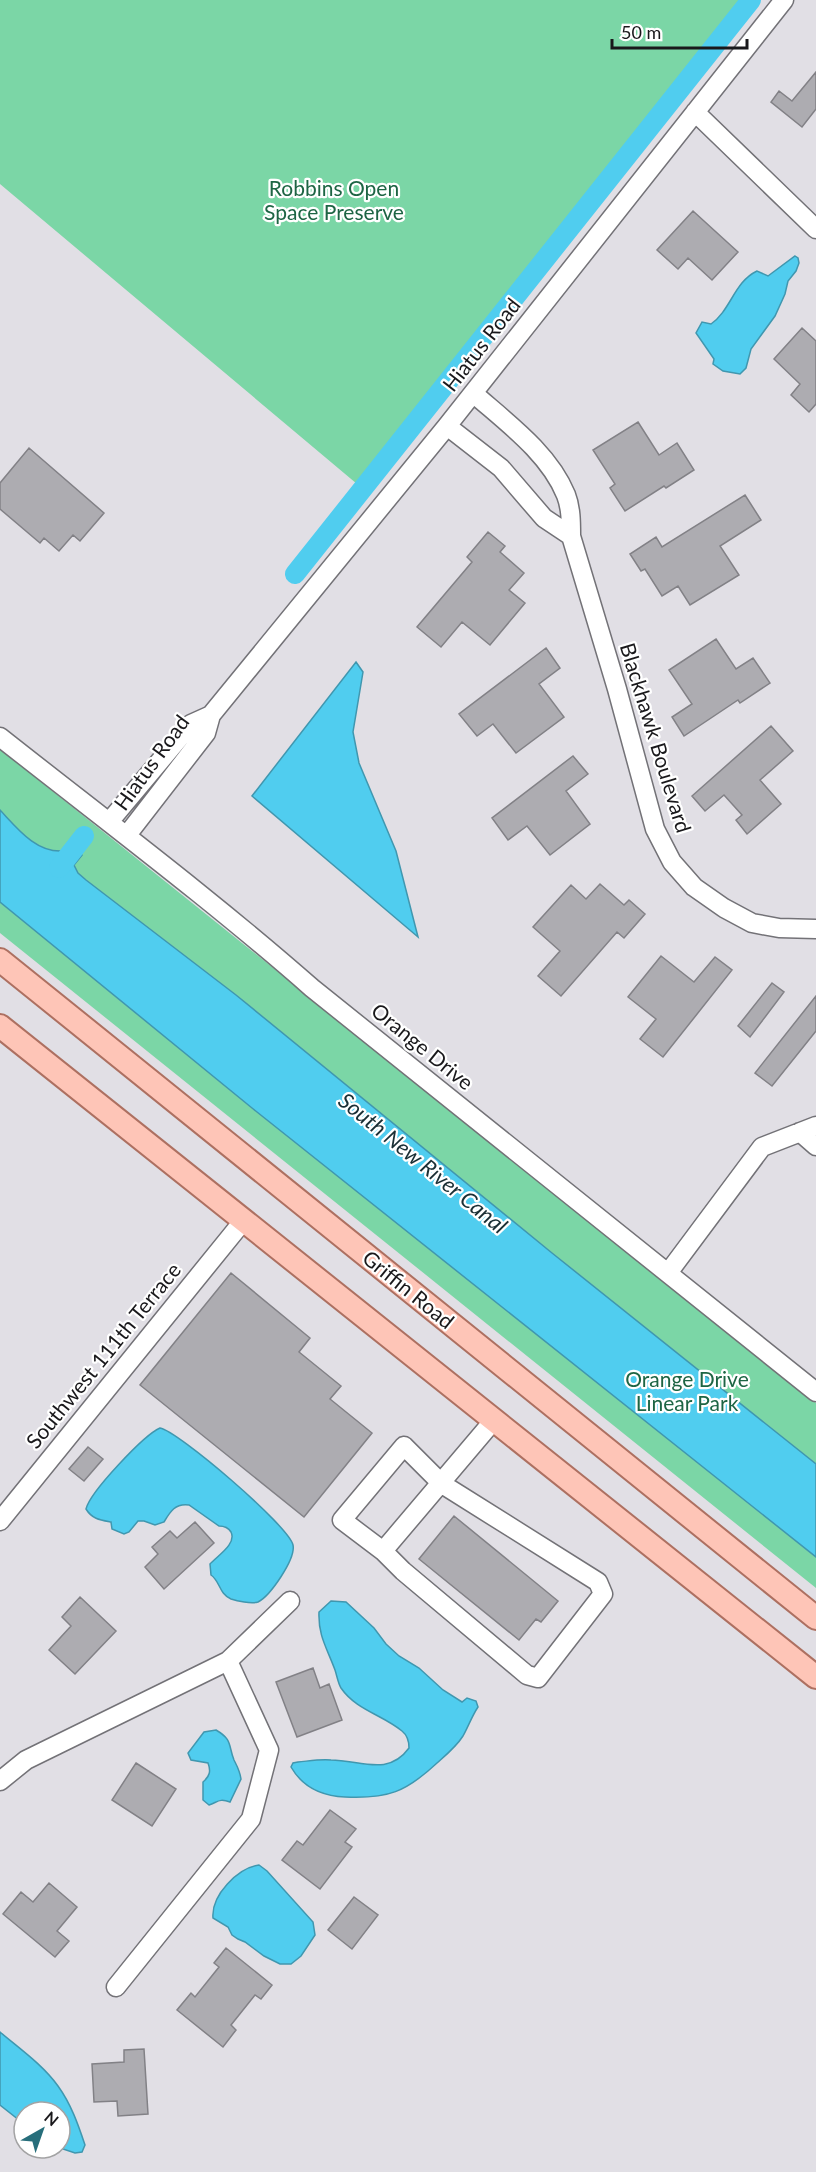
<svg xmlns="http://www.w3.org/2000/svg" width="816" height="2172" font-family="Lato,sans-serif">
  <style>
    .green { fill: #7bd6a6 }
    .water { fill: #50cdef; stroke: #4097af; stroke-width: 1.5 }
    .lines { fill: none; stroke-linecap: round; stroke-linejoin: round }
    .canal { stroke: #50cdef; stroke-width: 20 }
    .building { fill: #adacb1; stroke: #828186; stroke-width: 1.5 }
    .minor-casing { stroke: #737277; stroke-width: 21 }
    .major-casing { stroke: #ad7061; stroke-width: 26 }
    .minor { stroke: #fff; stroke-width: 18 }
    .major { stroke: #fec5b7; stroke-width: 22 }
    .labels { text-anchor: middle; stroke-width: 4.5; stroke-linejoin: round; paint-order: stroke }
    .park-label { font-size: 21px; fill: #1d6544; stroke: #fff }
    .street-label { font-size: 21px; fill: #19181b; stroke: #fff }
    .water-label { font-size: 22px; font-style: italic; fill: #1a2f35; stroke: #fff }
  </style>
  <rect width="100%" height="100%" fill="#e1dfe5"/>
  <path class="green" d="M 0,0 L 747,0 L 363,489 L 0,184 Z
    M 0,749 L 816,1403 L 816,1588 L 0,933 Z"/>
  <path class="water" d="M 795,256 L 798,258 L 799,263 L 796,271 L 788,281 L 785,294 L 775,316 L 751,349 L 746,368 L 740,374 L 723,371 L 713,364 L 714,359 L 696,333 L 702,322 L 711,324 C 731,310 734,282 757,271 L 768,276 Z
    M 356,662 L 363,672 L 353,732 L 359,763 L 396,851 L 418,937 L 252,796 Z
    M 0,810 C 17,828 36,853 63,851 L 68,844 L 82,855 L 74,865 L 78,873 L 86,880 L 236,995 L 552,1253 L 816,1464 L 816,1557 L 252,1108 L 0,902 Z
    M 160,1428 C 178,1431 289,1526 293,1545 C 296,1559 270,1596 258,1602 C 251,1604 237,1601 231,1599 C 219,1594 220,1581 211,1575 L 210,1564 C 217,1556 237,1544 231,1532 C 228,1527 224,1526 219,1526 L 189,1505 C 175,1503 170,1512 164,1522 L 155,1525 L 144,1521 L 138,1521 L 129,1532 L 124,1534 L 112,1529 L 111,1522 C 100,1520 92,1519 86,1509 C 90,1492 144,1435 160,1428 Z
    M 331,1601 L 346,1602 L 374,1628 L 386,1644 L 399,1656 L 419,1668 L 443,1690 L 462,1702 L 467,1698 L 476,1701 L 478,1707 C 472,1716 468,1727 463,1736 C 456,1747 446,1755 437,1763 C 406,1792 388,1799 345,1797 C 322,1796 303,1788 291,1767 L 293,1763 L 298,1762 C 309,1761 320,1759 331,1760 C 360,1760 388,1777 409,1748 C 409,1742 407,1735 402,1731 C 383,1715 356,1710 341,1688 C 338,1683 337,1676 335,1670 C 327,1648 318,1636 319,1612 Z
    M 216,1730 C 233,1740 228,1745 234,1760 C 237,1766 240,1771 241,1779 L 230,1802 C 219,1798 218,1802 209,1805 L 203,1800 L 203,1782 C 210,1776 211,1771 208,1763 L 191,1760 L 188,1753 L 204,1732 Z
    M 259,1865 L 267,1871 L 313,1922 L 315,1935 L 301,1956 L 291,1964 L 280,1964 L 264,1956 L 245,1942 L 238,1939 L 232,1935 L 228,1927 L 213,1918 C 211,1895 238,1868 259,1865 Z
    M 0,2032 C 20,2049 43,2065 58,2086 C 71,2104 78,2124 85,2145 L 82,2152 L 75,2153 L 60,2148 L 60,2112 L 24,2112 L 24,2124 L 0,2105 Z"/>
  <g class="lines">
    <path class="canal" d="M 295,574 L 751,0
      M 59,868 L 84,836"/>
  </g>
  <path class="building" d="M 816,72 L 816,109 L 802,127 L 771,102 L 779,91 L 792,101 Z
    M 693,211 L 738,252 L 712,280 L 688,258 L 678,269 L 657,250 Z
    M 802,328 L 816,341 L 816,404 L 809,412 L 791,395 L 800,384 L 774,359 Z
    M 638,422 L 659,455 L 677,443 L 694,470 L 666,488 L 664,486 L 625,511 L 610,488 L 615,484 L 593,450 Z
    M 29,448 L 104,513 L 80,541 L 73,535 L 59,551 L 44,538 L 40,543 L 0,509 L 0,483 Z
    M 745,495 L 761,520 L 720,546 L 739,575 L 690,605 L 678,586 L 662,596 L 645,569 L 641,571 L 630,554 L 656,537 L 662,547 Z
    M 488,532 L 505,546 L 500,552 L 524,573 L 509,590 L 525,603 L 490,645 L 462,622 L 441,647 L 417,627 L 472,562 L 467,557 Z
    M 716,639 L 736,669 L 753,658 L 770,683 L 740,703 L 738,700 L 684,736 L 672,717 L 692,704 L 669,670 Z
    M 546,648 L 560,668 L 539,684 L 564,717 L 516,753 L 493,724 L 477,736 L 459,714 Z
    M 771,726 L 793,751 L 760,780 L 781,804 L 747,834 L 736,820 L 742,815 L 724,795 L 705,811 L 692,796 Z
    M 573,756 L 588,774 L 566,791 L 590,824 L 550,855 L 527,826 L 508,840 L 492,818 Z
    M 600,884 L 624,905 L 629,900 L 645,914 L 624,938 L 617,932 L 561,996 L 538,976 L 560,951 L 533,927 L 571,885 L 586,899 Z
    M 661,956 L 694,982 L 715,957 L 732,970 L 663,1057 L 640,1039 L 656,1019 L 628,997 Z
    M 772,983 L 784,992 L 750,1037 L 738,1026 Z
    M 816,996 L 816,1031 L 772,1086 L 755,1073 Z
    M 231,1273 L 310,1338 L 299,1352 L 341,1386 L 330,1399 L 372,1433 L 304,1517 L 140,1385 Z
    M 88,1447 L 103,1459 L 84,1481 L 69,1469 Z
    M 454,1516 L 558,1601 L 541,1622 L 536,1619 L 519,1640 L 419,1559 Z
    M 195,1522 L 214,1543 L 164,1589 L 145,1567 L 158,1554 L 152,1547 L 170,1531 L 177,1538 Z
    M 80,1597 L 116,1631 L 75,1674 L 49,1650 L 71,1626 L 62,1617 Z
    M 313,1668 L 320,1688 L 329,1684 L 342,1720 L 297,1737 L 276,1682 Z
    M 136,1763 L 176,1789 L 152,1826 L 112,1800 Z
    M 330,1810 L 356,1829 L 345,1842 L 352,1847 L 320,1889 L 282,1860 L 297,1841 L 303,1845 Z
    M 49,1883 L 77,1907 L 57,1931 L 69,1941 L 55,1957 L 3,1914 L 21,1892 L 33,1902 Z
    M 354,1897 L 378,1915 L 352,1949 L 328,1930 Z
    M 226,1948 L 272,1985 L 261,1999 L 255,1995 L 231,2025 L 236,2030 L 223,2047 L 177,2010 L 191,1993 L 195,1997 L 219,1967 L 214,1963 Z
    M 144,2049 L 148,2114 L 118,2116 L 117,2101 L 94,2102 L 92,2064 L 124,2062 L 124,2050 Z"/>
  <g class="lines">
    <g class="minor-casing">
      <path id="minor" d="M 695,112 L 816,229
        M 473,393 C 506,422 549,453 566,495 C 571,508 571,522 571,536 L 617,689 L 655,829 L 672,862 L 694,887 L 724,908 L 752,923 L 779,928 L 816,929
        M 447,426 L 501,468 L 544,518 L 571,536
        M 0,737 C 105,820 212,900 312,988 L 816,1392
        M 109,822 L 191,724 L 211,715
        M 127,835 L 206,733 L 211,715 L 447,426 L 784,0
        M 800,1132 L 816,1146
        M 668,1273 L 762,1147 L 816,1126
        M 0,1521 L 244,1220
        M 383,1551 L 342,1520 L 404,1446 L 442,1484 L 598,1582 L 603,1594 L 538,1678 L 527,1675 L 403,1571 L 383,1551 L 494,1420
        M 0,1781 L 26,1760 L 228,1661 L 290,1601
        M 116,1987 L 251,1819 L 269,1750 L 228,1661"/>
    </g>
    <g class="major-casing">
      <path id="major" d="M 0,960 L 816,1618
        M 0,1026 L 816,1677"/>
    </g>
    <use href="#minor" class="minor"/>
    <use href="#major" class="major"/>
  </g>
  <g class="labels">
    <g class="park-label">
      <text x="334" y="196">Robbins Open<tspan x="334" dy="24">Space Preserve</tspan></text>
      <text x="687" y="1387">Orange Drive<tspan x="687" dy="24">Linear Park</tspan></text>
    </g>
    <g class="street-label">
      <text transform="translate(482 345) rotate(-52)" y="7">Hiatus Road</text>
      <text transform="translate(655 738) rotate(73)" y="7">Blackhawk Boulevard</text>
      <text transform="translate(152 763) rotate(-54)" y="7">Hiatus Road</text>
      <text transform="translate(422 1047) rotate(39)" y="7">Orange Drive</text>
      <text transform="translate(408 1290) rotate(39)" y="7">Griffin Road</text>
      <text transform="translate(104 1356) rotate(-51)" y="7">Southwest 111th Terrace</text>
    </g>
    <g class="water-label">
      <text transform="translate(423 1163) rotate(39)" y="8">South New River Canal</text>
    </g>
  </g>
  <g transform="translate(42 2130) rotate(40)"><circle r="28" fill="#ffffff" stroke="#a3a3a4" stroke-width="1.5"/>
  <path d="M0-4.5L10 22L0 15L-10 22Z" fill="#276e7b"/>
  <text y="-9" font-size="16" font-weight="bold" text-anchor="middle" fill="#19181b">N</text>
  </g>
  <path d="M612 39v9h135v-9" fill="none" stroke="#19181b" stroke-width="3"/>
  <text x="621" y="39" font-size="18" fill="#19181b" stroke="#ffffff" stroke-width="4.5" paint-order="stroke">50 m</text>
</svg>
